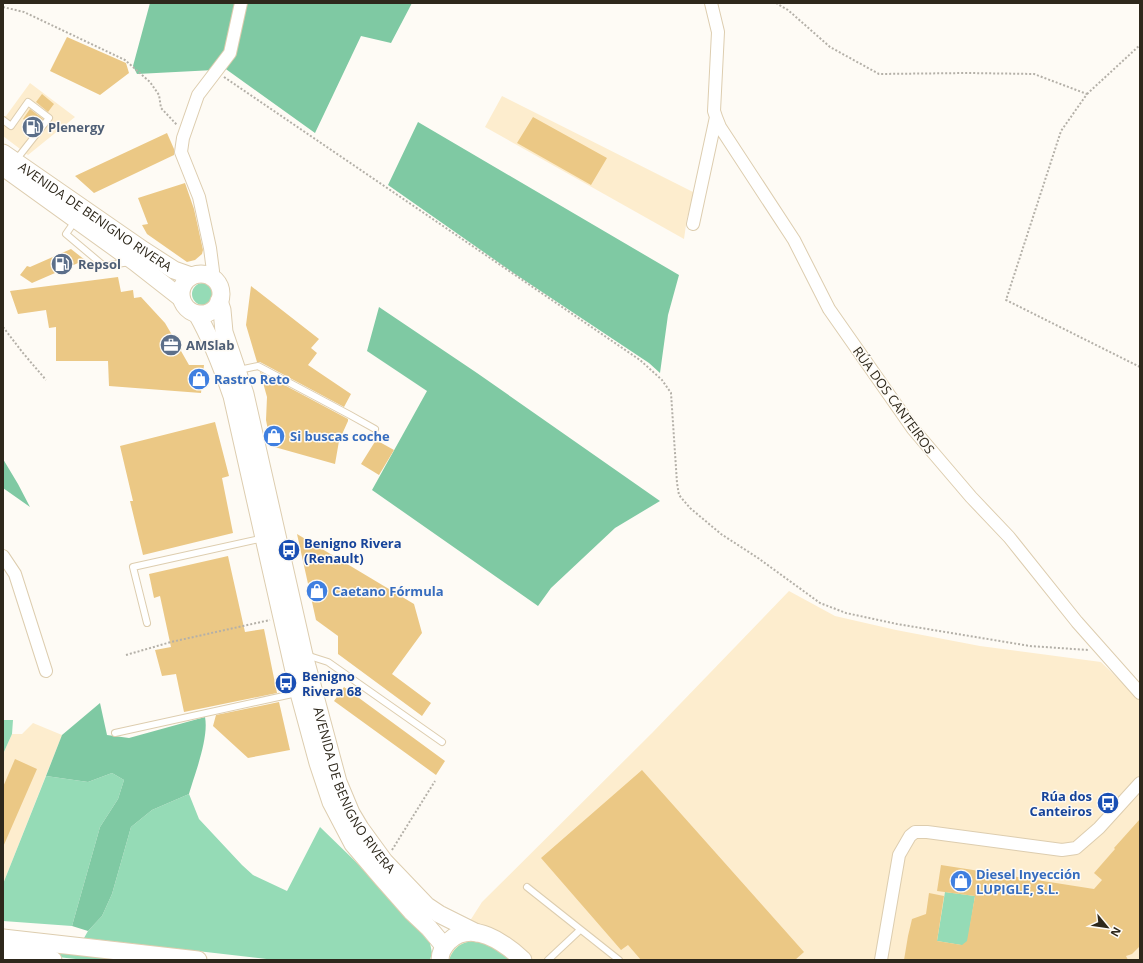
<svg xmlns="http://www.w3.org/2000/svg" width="1143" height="963" font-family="'Open Sans',sans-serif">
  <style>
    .built { fill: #fdedce }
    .green { fill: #95dbb6 }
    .forest { fill: #7fc9a3 }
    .building { fill: #ebc885 }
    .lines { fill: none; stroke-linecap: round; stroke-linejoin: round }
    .lane-casing { stroke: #ddcdaf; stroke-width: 8 }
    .street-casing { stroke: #ddcdaf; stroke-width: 14 }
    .secondary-casing { stroke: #ddcdaf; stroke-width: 19 }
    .path { stroke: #b4b0a8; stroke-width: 2; stroke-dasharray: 2 2; stroke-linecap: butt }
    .lane { stroke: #fff; stroke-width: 6 }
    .street { stroke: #fff; stroke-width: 12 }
    .secondary { stroke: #fff; stroke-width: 17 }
    .labels { text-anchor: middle; stroke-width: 3; stroke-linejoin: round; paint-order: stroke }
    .service-label { font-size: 13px; font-weight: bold; fill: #4e5e75; stroke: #fefbf5; text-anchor: start }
    .street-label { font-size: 13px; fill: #2e281c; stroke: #fefbf5 }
    .shop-label { font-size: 13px; font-weight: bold; fill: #366cbe; stroke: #fefbf5; text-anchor: start }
    .transit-label { font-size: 13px; font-weight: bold; fill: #164399; stroke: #fefbf5; text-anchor: start }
  </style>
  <rect width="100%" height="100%" fill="#fefbf5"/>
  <path class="built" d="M 30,83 L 75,117 L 28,155 L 3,136 L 3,116 L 6,116 Z
    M 502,96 L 695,193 L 687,218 L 684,239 L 485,127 Z
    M 789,591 L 835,616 L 896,630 L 980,646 L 1101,662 L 1140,700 L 1140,960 L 445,960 L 482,902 L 652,733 Z
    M 33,723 L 62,735 L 3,884 L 3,754 L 12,734 L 22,734 Z"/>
  <path class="green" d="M192 294a11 11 0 1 1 22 0a11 11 0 1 1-22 0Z
    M 3,720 L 13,720 L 12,734 L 3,754 Z
    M 112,773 L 124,780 L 118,799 L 100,827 L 72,926 L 3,921 L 3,884 L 46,776 L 88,782 Z
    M 189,794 L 199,819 L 242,865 L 253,875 L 287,891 L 320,827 L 355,861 L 430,943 L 432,953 L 430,960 L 275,960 L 84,938 L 88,931 L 102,916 L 112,894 L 131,827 L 152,810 Z
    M 945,892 L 975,896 L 967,946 L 937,941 Z
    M 479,940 L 493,946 L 513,960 L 449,960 C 455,944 464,942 479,940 Z
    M 3,945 L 132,960 L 85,960 L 3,951 Z"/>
  <path class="forest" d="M 150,3 L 412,3 L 391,43 L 361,36 L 315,133 L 223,67 L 214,70 L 137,74 L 133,66 Z
    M 418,122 L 679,275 L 668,315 L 660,373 L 649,363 L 515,274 L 388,185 Z
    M 379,307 L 477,373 L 660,501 L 615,528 L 551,588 L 538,606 L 372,490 L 427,391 L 367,351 Z
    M 3,459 L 18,484 L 30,507 L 3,488 Z
    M 100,703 L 107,735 L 129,738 L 205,717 C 209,738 195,773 189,794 L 152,810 L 131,827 L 112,894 L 102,916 L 88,931 L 72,926 L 100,827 L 118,799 L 124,780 L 112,773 L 88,782 L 46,776 L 62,735 Z"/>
  <path class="building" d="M 67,37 L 126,63 L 129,73 L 100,95 L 50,71 Z
    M 42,94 L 54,104 L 48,112 L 36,102 Z
    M 30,109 L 43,119 L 35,128 L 23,119 Z
    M 533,117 L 607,158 L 591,185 L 517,143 Z
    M 167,133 L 174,149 L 174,155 L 94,193 L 75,176 Z
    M 185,183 L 194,209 L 203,250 L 202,254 L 195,260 L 187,262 L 147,234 L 142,225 L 148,224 L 138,198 Z
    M 71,249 L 85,260 L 32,283 L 20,275 L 27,266 L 30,267 Z
    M 118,277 L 121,292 L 133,290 L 134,298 L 141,297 L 165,323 L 175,340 L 182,346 L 181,351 L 189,365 L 204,365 L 201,393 L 109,386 L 108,361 L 56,361 L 56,327 L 49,328 L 46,310 L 18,314 L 10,291 Z
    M 251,286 L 319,339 L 311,348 L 317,353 L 308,365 L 351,394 L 344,407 L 260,362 L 257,362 L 246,325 Z
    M 260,372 L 348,419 L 348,421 L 339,441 L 335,464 L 271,446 L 266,420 L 267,397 Z
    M 215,422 L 229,476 L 222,478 L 233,533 L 143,555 L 130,501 L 133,501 L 120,446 Z
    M 376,440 L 394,450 L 379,475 L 361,464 Z
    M 297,534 L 414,604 L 422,633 L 392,674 L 431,703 L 422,716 L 338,654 L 338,636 L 316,620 Z
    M 228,556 L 245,632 L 264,629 L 277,693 L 184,712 L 176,674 L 162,676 L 155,650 L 171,647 L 160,596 L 154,598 L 149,574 Z
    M 344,687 L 445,761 L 436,775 L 334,701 Z
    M 279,702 L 290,750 L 248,758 L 213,726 L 216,715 Z
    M 15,759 L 37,769 L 3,847 L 3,787 Z
    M 642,770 L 804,952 L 795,960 L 641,960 L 628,945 L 621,950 L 541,858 Z
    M 1140,819 L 1140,946 L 1132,954 L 1126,956 L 1128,960 L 904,960 L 908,936 L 912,919 L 926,914 L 929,893 L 944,896 L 937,941 L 962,945 L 967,941 L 975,896 L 937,891 L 941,865 L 1094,889 L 1102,880 L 1094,873 L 1115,849 L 1114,848 Z"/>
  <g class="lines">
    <g class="lane-casing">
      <path id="lane" d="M 3,120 L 11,126 L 28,102 L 49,118 L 16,160
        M 75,221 L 66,234 L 104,266 L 130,262
        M 239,370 L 258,366 L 350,415 L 375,429
        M 147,623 L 133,567 L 264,538
        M 306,655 L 328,662 L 442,742
        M 115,733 L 297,693
        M 527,887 L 619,960
        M 548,960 L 580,930"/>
    </g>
    <g class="street-casing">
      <path id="street" d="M 716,117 L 720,127 L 794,240 L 829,309 L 913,429 L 971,497 L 1009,537 L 1077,622 L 1140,693
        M 693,224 L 716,117 L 714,111 L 718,32 L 711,3
        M 211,276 L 213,271 L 210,248 L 199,197 L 181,152 L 183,138 L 198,95 L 230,53 L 241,3
        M 3,556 L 15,574 L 46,671
        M 881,960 L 899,855 L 910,836 L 915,832 L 927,832 L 1062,850 L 1076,848 L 1099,828 L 1140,783"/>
    </g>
    <g class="secondary-casing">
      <g id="secondary">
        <path id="s1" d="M 3,153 L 143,250 L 174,270 L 191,276"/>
        <path d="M 3,167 L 135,262 L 181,298"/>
        <circle cx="201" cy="294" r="20"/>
        <path id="s2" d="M 219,301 L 222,310 L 224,332 L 245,394 L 304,655 L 338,782 L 351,813 L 360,828 L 384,861 L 427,906 L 439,914 L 477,933"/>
        <path d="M 197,314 C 212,340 222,367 232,396 L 299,693 L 318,763 L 331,802 L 353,844 L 382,878 L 411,911 L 429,928 L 444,946"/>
        <path d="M 3,938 L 198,960"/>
        <path d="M 3,954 L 53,960"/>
        <path d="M 440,960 C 440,952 444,946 449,941 C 472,919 505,943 523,960"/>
      </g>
    </g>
    <path class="path" d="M 776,3 L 788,10 L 830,47 L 879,74 L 968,73 L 1034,74 L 1087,94 L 1061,131 L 1006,300 L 1140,367
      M 3,7 L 24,12 L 125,60 L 150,82 L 159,95 L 161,108 L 177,125
      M 224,77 L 640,360 L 662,380 L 671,393 L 677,483 L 679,495 L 690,508 L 721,534 L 758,558 L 820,603 L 846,613 L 897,624 L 1030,646 L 1088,650
      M 1087,94 L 1140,45
      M 3,327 L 23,353 L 46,380
      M 126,655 L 171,642 L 270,620
      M 392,850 L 435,781"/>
    <use href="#lane" class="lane"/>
    <use href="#street" class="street"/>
    <use href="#secondary" class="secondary"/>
  </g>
  <defs>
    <g id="fuel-disc" transform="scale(1.15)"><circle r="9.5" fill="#5c6f8a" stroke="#fefbf5"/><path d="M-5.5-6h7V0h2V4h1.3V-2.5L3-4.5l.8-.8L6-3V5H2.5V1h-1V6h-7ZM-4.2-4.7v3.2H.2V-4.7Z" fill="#fff"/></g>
    <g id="office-disc" transform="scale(1.15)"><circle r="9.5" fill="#5c6f8a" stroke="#fefbf5"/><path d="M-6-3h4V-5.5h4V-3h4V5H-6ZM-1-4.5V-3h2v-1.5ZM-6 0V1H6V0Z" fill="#fff"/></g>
    <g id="shop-disc" transform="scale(1.15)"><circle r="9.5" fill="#3f7fe0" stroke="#fefbf5"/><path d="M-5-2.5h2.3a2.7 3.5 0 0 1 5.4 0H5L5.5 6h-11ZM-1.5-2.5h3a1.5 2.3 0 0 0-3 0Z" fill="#fff"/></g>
    <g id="bus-disc" transform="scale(1.15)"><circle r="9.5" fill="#1a4fb4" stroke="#fefbf5"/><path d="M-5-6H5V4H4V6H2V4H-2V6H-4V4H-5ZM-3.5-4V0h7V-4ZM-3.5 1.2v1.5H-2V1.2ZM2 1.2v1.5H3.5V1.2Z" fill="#fff"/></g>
  </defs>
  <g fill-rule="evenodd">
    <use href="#fuel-disc" x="33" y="127"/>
    <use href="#fuel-disc" x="62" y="264"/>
    <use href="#office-disc" x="171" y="345"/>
    <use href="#shop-disc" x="199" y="379"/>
    <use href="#shop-disc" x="274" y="436"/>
    <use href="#bus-disc" x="289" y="550"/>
    <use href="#shop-disc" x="317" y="591"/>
    <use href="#bus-disc" x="286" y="683"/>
    <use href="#bus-disc" x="1108" y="803"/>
    <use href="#shop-disc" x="961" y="881"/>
  </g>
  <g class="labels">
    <g class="service-label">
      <text x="48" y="132">Plenergy</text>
      <text x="78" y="269">Repsol</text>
      <text x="186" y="350">AMSlab</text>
    </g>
    <g class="street-label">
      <text dy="5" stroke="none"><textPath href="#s1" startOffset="112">AVENIDA DE BENIGNO RIVERA</textPath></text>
      <text transform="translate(894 400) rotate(54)" y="5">RÚA DOS CANTEIROS</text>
      <text dy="5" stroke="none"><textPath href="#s2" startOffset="510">AVENIDA DE BENIGNO RIVERA</textPath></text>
    </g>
    <g class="shop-label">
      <text x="214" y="384">Rastro Reto</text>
      <text x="290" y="441">Si buscas coche</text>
      <text x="332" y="596">Caetano Fórmula</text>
      <text x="976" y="879">Diesel Inyección<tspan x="976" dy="15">LUPIGLE, S.L.</tspan></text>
    </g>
    <g class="transit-label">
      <text x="304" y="548">Benigno Rivera<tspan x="304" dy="15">(Renault)</tspan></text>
      <text x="302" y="681">Benigno<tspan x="302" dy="15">Rivera 68</tspan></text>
      <text x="1092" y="801" text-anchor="end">Rúa dos<tspan x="1092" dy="15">Canteiros</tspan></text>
    </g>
  </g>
  <rect width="1143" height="963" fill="none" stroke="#2e281c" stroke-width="8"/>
  <g transform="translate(1107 927) rotate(119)" stroke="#fefbf5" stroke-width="3" paint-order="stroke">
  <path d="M0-3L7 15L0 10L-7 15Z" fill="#2e281c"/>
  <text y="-6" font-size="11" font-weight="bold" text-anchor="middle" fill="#2e281c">N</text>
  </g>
</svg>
